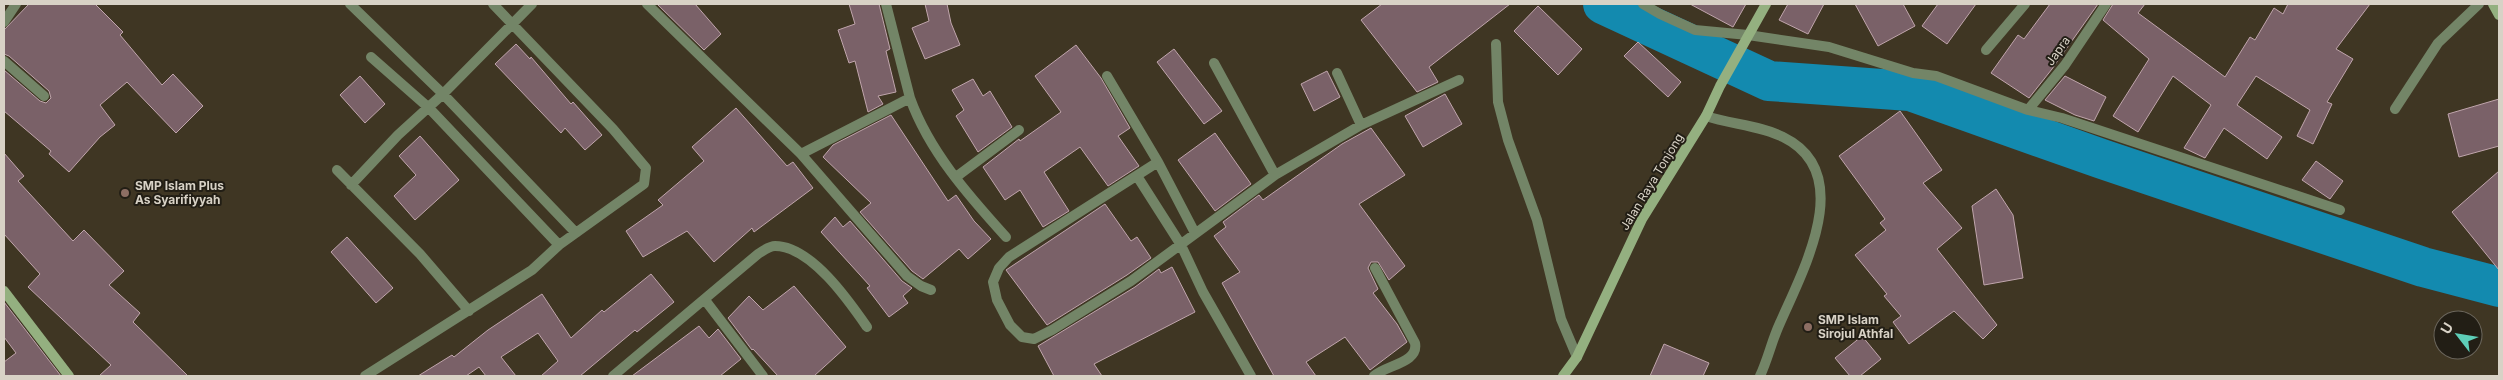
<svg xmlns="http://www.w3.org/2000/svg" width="2503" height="380" font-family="Inter,sans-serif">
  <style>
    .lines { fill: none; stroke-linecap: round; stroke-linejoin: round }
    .river { stroke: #138aaf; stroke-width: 40 }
    .building { fill: #7a6168; stroke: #c0a5ac }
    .street { stroke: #738567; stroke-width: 10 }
    .secondary { stroke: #94b080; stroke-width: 10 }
    .education-dot { fill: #8d6e63; stroke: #221e15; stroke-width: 2 }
    .labels { text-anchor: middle; stroke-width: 4; stroke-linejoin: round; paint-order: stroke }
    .street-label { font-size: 12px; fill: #d8d2c6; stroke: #221e15 }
    .poi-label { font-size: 12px; font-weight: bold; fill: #d8d2c6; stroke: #221e15; text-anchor: start }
  </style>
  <rect width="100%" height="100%" fill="#3f3623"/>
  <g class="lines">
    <path class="river" d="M 1603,4 L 1769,81 L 1910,91 L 2102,159 L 2423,267 L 2499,287"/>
  </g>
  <path class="building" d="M 29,4 L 95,4 L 123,32 L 120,35 L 162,85 L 173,74 L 203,106 L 176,133 L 127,82 L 100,105 L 115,125 L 100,137 L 69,172 L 49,154 L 51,151 L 4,111 L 4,70 L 40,101 L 46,103 L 51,98 L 49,91 L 9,56 L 4,54 L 4,30 Z
    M 657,4 L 695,4 L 721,34 L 704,50 Z
    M 849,4 L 879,4 L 890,49 L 886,51 L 896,92 L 878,96 L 883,104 L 868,112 L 855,61 L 849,63 L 838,30 L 855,24 Z
    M 925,4 L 947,4 L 951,23 L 960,45 L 925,59 L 912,28 L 929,21 Z
    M 1382,4 L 1510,4 L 1429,67 L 1438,82 L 1417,92 L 1361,20 Z
    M 1690,4 L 1746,4 L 1733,27 Z
    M 1788,4 L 1824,4 L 1808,34 L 1779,20 Z
    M 1855,4 L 1903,4 L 1915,26 L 1878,46 Z
    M 1938,4 L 1976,4 L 1947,44 L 1922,26 Z
    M 2050,4 L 2098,4 L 2052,69 L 2029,98 L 1991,73 L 2018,35 L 2024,39 Z
    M 2113,4 L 2145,4 L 2138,13 L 2225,77 L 2250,37 L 2255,40 L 2274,8 L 2283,14 L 2288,4 L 2370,4 L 2336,49 L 2353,59 L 2327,102 L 2332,104 L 2313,144 L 2297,136 L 2310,110 L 2256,76 L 2237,105 L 2282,137 L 2267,159 L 2224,128 L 2205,158 L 2184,148 L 2211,105 L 2173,76 L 2138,132 L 2113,116 L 2149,59 L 2103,20 Z
    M 1538,6 L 1582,49 L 1558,75 L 1514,31 Z
    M 1638,42 L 1681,82 L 1668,97 L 1624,56 Z
    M 516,44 L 530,59 L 531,57 L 571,104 L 573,102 L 602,135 L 585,150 L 565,128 L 561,133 L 495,64 Z
    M 1076,45 L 1101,78 L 1130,128 L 1118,136 L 1139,166 L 1108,186 L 1080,147 L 1044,172 L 1069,211 L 1043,227 L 1020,190 L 1005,200 L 983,167 L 1019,139 L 1020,141 L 1061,112 L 1035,76 Z
    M 1174,49 L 1222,111 L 1204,124 L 1157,62 Z
    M 1327,71 L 1340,97 L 1314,111 L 1301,84 Z
    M 360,76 L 385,104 L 365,123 L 340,95 Z
    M 2065,76 L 2106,97 L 2094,121 L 2075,115 L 2045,100 Z
    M 973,79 L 983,96 L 990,91 L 1012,127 L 978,152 L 956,116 L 964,110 L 952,90 Z
    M 1445,94 L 1462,124 L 1423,147 L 1405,116 Z
    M 2499,99 L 2499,146 L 2459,157 L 2448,114 Z
    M 736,108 L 787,166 L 793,162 L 813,188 L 754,232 L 752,228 L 714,262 L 687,231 L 643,257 L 626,231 L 663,205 L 658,200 L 704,161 L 692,147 Z
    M 1900,111 L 1942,170 L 1923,183 L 1962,228 L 1937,249 L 1997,325 L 1983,339 L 1954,311 L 1909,344 L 1893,322 L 1901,316 L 1884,296 L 1887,294 L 1855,255 L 1886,230 L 1880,223 L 1885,219 L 1839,156 Z
    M 891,115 L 948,201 L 956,195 L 974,221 L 991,239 L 968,259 L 959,249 L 923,279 L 912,271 L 860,212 L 871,203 L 823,157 L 833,145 Z
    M 1371,128 L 1405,175 L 1359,204 L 1405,266 L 1389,280 L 1378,262 L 1371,262 L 1368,268 L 1378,289 L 1373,293 L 1397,324 L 1407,342 L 1370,370 L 1345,337 L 1306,362 L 1316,376 L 1274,376 L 1222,283 L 1240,272 L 1214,236 L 1226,227 L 1223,222 L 1259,195 L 1263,200 L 1342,144 Z
    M 1215,133 L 1251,184 L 1215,211 L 1178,160 Z
    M 420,136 L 459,180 L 415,220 L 394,196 L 416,175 L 399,156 Z
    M 4,153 L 24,176 L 18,181 L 73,241 L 84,230 L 124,271 L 109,285 L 140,313 L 133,322 L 188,376 L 99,376 L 111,365 L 28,287 L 40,274 L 4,234 Z
    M 2316,161 L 2343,181 L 2330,199 L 2302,180 Z
    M 2499,171 L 2499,270 L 2452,212 Z
    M 1996,189 L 2013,215 L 2023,278 L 1984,285 L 1972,206 Z
    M 1105,204 L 1131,241 L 1137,237 L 1151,258 L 1127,275 L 1047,325 L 1006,270 Z
    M 835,217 L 843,227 L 850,221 L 902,281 L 912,288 L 903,296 L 908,303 L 889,317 L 867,288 L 870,286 L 821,232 Z
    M 347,237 L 393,288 L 376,303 L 331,252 Z
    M 1172,267 L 1195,312 L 1094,364 L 1102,376 L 1054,376 L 1038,346 L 1135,287 L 1159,269 L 1161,273 Z
    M 651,274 L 674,302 L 637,332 L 635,330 L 580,376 L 541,376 L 558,361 L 538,333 L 501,357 L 516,376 L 486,376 L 479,367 L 466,376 L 418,376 L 452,355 L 454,357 L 488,330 L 542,294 L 571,338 L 602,310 L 604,312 Z
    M 794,286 L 846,347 L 814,376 L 778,376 L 753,349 L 752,350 L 728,318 L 749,296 L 763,310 Z
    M 4,302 L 61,376 L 4,376 L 4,362 L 16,353 L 4,337 Z
    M 699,326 L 709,338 L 718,329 L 741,359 L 720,376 L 632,376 Z
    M 1862,336 L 1881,359 L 1860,376 L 1850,376 L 1835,358 Z
    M 1664,344 L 1709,363 L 1703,376 L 1650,376 Z"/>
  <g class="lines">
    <path class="street" d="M 350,4 L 443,94 L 576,233
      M 647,4 L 801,154 L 910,98 L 886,4
      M 1643,4 L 1660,14 L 1695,30 L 1748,35 L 1829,47 L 1913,73 L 1936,76 L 2028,110 L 2062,118 L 2340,210
      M 4,22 L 16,4
      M 1496,44 L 1498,102 L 1508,140 L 1537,220 L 1561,319 L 1577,357
      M 1986,50 L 2025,4
      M 371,57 L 429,108 L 559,245
      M 4,61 L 44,96
      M 1214,63 L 1275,175
      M 1337,73 L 1361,125
      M 1107,76 L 1158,162 L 1009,257 L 999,268 L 993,282 L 997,300 L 1010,325 L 1022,337 L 1034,339 L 1052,330 L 1131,281 L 1275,175 L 1361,125 L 1459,80
      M 910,98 C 929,151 968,195 1006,237
      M 2395,109 L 2438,43 L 2479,4
      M 2028,110 L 2065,65 L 2106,4
      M 1706,116 C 1730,124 1762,126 1783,137 C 1857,173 1803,270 1780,323 C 1772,340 1768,359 1760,376
      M 801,154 L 907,276 L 921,286 L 931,290
      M 1158,162 L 1195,233
      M 337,170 L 420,254 L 469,311
      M 1137,176 L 1181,245 L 1203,292 L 1251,376
      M 956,177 L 1019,130
      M 351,185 L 398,135 L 443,94 L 532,4
      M 705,300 L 763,376
      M 365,376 L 532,270 L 559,245 L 644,184 L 646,168 L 613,129 L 493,4
      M 613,376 L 758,254 C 763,251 769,246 775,246 C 811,246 849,301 867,327
      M 1374,376 C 1386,365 1419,363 1415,343 L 1375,268"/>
    <path class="secondary" d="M 2493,4 L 2499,15
      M 4,291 L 69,376
      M 1563,376 L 1577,357 L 1642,219 L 1706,116 L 1720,86 L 1766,4"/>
  </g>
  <g class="education-dot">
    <circle cx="125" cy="193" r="5"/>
    <circle cx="1808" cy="327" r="5"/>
  </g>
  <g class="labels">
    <g class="street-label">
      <text transform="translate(2058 51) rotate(-55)" y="4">Japra</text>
      <text transform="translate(1652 182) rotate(-59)" y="4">Jalan Raya Tonjong</text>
    </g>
    <g class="poi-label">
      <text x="135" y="190">SMP Islam Plus<tspan x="135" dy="14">As Syarifiyyah</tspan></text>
      <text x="1818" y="324">SMP Islam<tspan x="1818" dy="14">Sirojul Athfal</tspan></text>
    </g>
  </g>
  <rect width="2503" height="380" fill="none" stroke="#d8d2c6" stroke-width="10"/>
  <g transform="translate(2458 335) rotate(301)"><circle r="24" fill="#221e15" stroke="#6b665c"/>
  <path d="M0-4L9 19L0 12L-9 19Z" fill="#5eceb8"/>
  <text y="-8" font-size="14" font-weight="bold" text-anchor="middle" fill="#d8d2c6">U</text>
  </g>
</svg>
